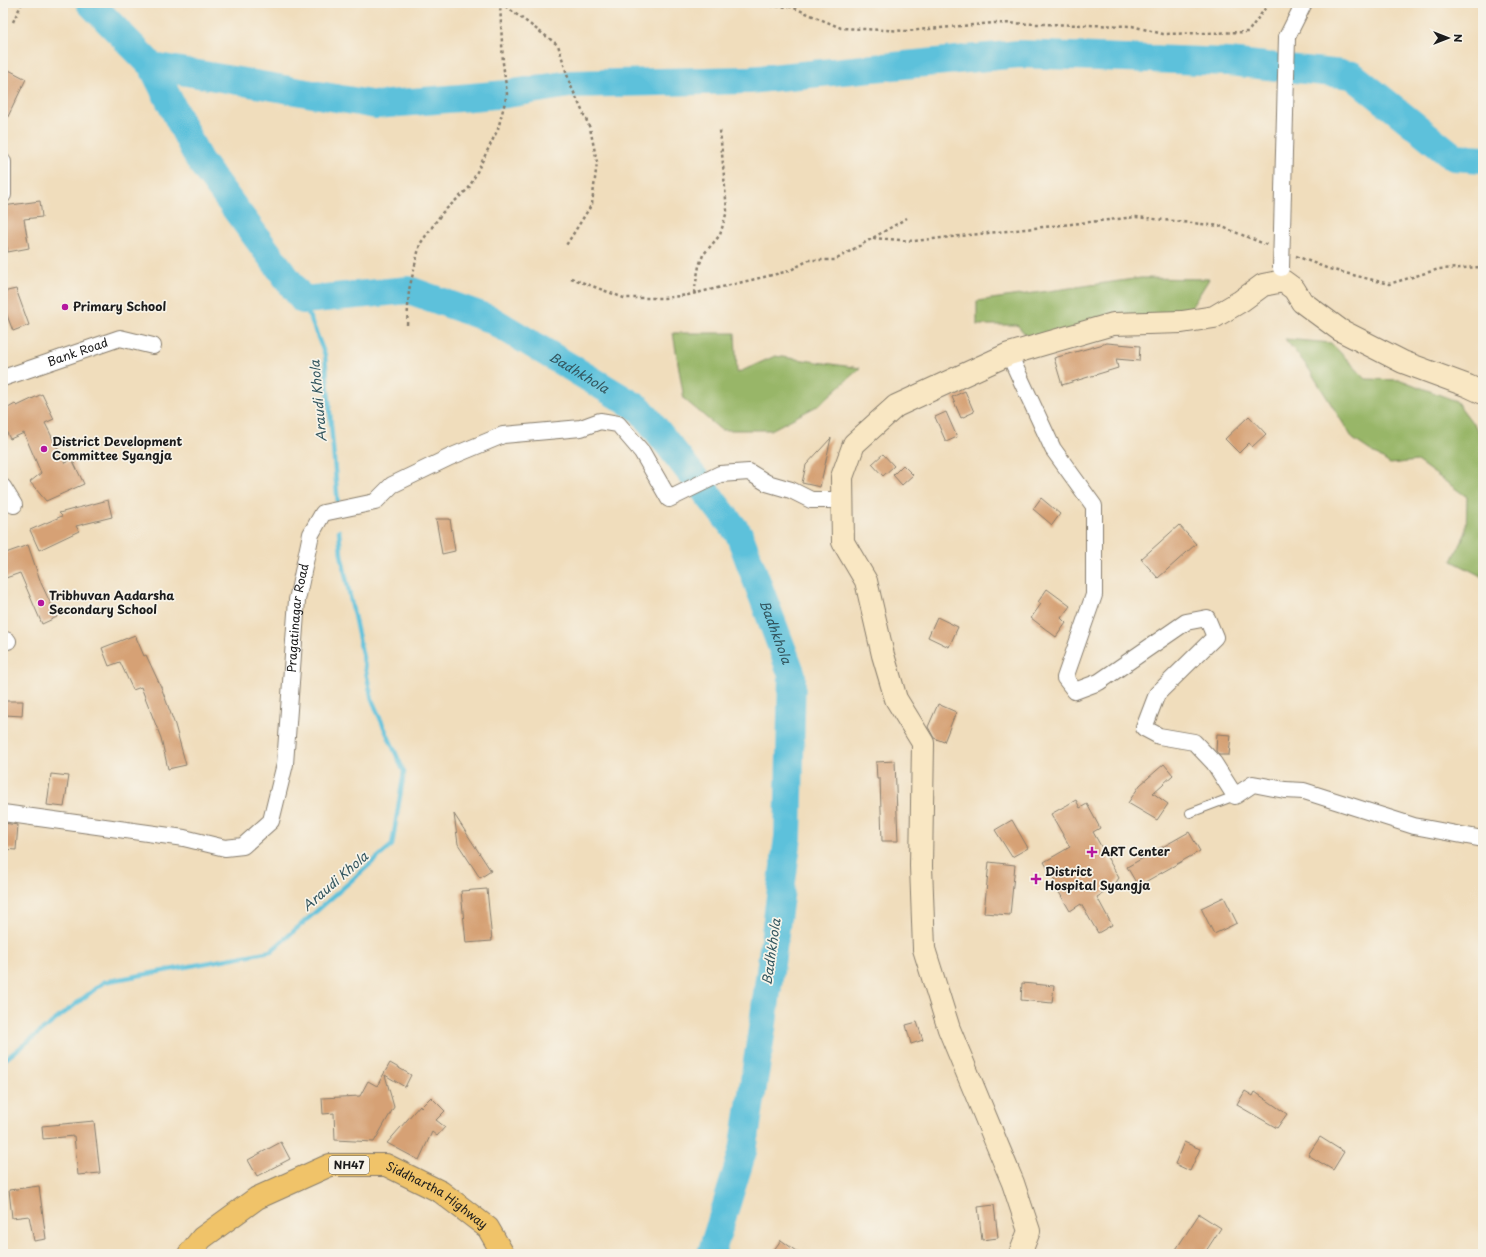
<svg xmlns="http://www.w3.org/2000/svg" width="1486" height="1257" font-family="'Playpen Sans',sans-serif">
  <style>
    .forest { fill: #98b668; stroke: #5a6942 }
    .lines { fill: none; stroke-linecap: round; stroke-linejoin: round }
    .stream { stroke: #5dc1db; stroke-width: 4.5 }
    .river { stroke: #5dc1db; stroke-width: 28 }
    .building { fill: #d6a174 }
    .service-casing { stroke: #867c6c; stroke-width: 10 }
    .minor-casing { stroke: #867c6c; stroke-width: 18 }
    .secondary-casing { stroke: #867c6c; stroke-width: 24 }
    .trunk-casing { stroke: #867c6c; stroke-width: 24 }
    .path { stroke: #867c6c; stroke-width: 2.5; stroke-dasharray: 3 3; stroke-linecap: butt }
    .service { stroke: #fff; stroke-width: 8 }
    .minor { stroke: #fff; stroke-width: 16 }
    .secondary { stroke: #f9e7c3; stroke-width: 22 }
    .trunk { stroke: #f0c369; stroke-width: 22 }
    .minor-bridge-casing { stroke: #867c6c; stroke-width: 18; stroke-linecap: butt }
    .minor-bridge { stroke: #fff; stroke-width: 16 }
    .poi-dot { fill: #b5179e; stroke: #f7f3e8; stroke-width: 1.5 }
    .labels { text-anchor: middle; stroke-width: 3.5; stroke-linejoin: round; paint-order: stroke }
    .shield { fill: #f7f3e8; stroke: #5e5c59; stroke-width: 1 }
    .shield-label { font-size: 11px; font-weight: bold; fill: #1c1c1c }
    .poi-label { font-size: 12px; font-weight: bold; fill: #1c1c1c; stroke: #f7f3e8; text-anchor: start }
    .street-label { font-size: 12px; fill: #1c1c1c; stroke: #f7f3e8 }
    .water-label { font-size: 13px; font-style: italic; fill: #33565f; stroke: #f7f3e8 }
  </style>
  <rect width="100%" height="100%" fill="#f7f3e8"/>
  <filter id="ink" filterUnits="userSpaceOnUse"><feTurbulence type="fractalNoise" baseFrequency=".025" numOctaves="2"/><feDisplacementMap in="SourceGraphic" scale="8" xChannelSelector="R" yChannelSelector="G"/><feConvolveMatrix kernelMatrix="1 2 1 2 8 2 1 2 1" color-interpolation-filters="sRGB"/></filter>
  <filter id="wash" filterUnits="userSpaceOnUse"><feTurbulence type="fractalNoise" baseFrequency=".012" numOctaves="4" result="noise"/><feDisplacementMap in="SourceGraphic" scale="16" xChannelSelector="R" yChannelSelector="G"/><feGaussianBlur stdDeviation="0.9" result="paint"/><feColorMatrix in="noise" values="0 0 0 0 0 0 0 0 0 0 0 0 0 0 0 0 0 1.4 0 .05"/><feComposite in="paint" operator="in"/></filter>
  <g filter="url(#wash)">
    <rect width="100%" height="100%" fill="#f0ddbc"/>
    <path class="forest" d="M 1141,278 L 1209,279 L 1189,311 L 1034,344 L 1017,325 L 977,325 L 977,301 Z
      M 673,333 L 735,333 L 737,373 L 775,356 L 860,368 L 819,405 L 771,430 L 721,430 L 684,399 Z
      M 1285,339 L 1331,343 L 1366,379 L 1401,380 L 1456,401 L 1483,437 L 1483,577 L 1452,561 L 1466,532 L 1467,497 L 1417,461 L 1390,464 L 1353,439 L 1307,366 Z"/>
    <g class="lines">
      <path class="stream" d="M 303,300 L 325,355 L 338,505
        M 3,1061 L 104,982 L 271,951 L 392,845 L 404,772 L 372,700 L 341,554 L 339,531"/>
      <g class="river">
        <path d="M 90,3 L 152,66 L 376,105 L 507,94 L 570,84 L 749,80 L 1019,54 L 1229,62 L 1352,75 L 1454,157 L 1483,159"/>
        <path id="s1" d="M 152,66 L 199,160 L 303,300 L 409,290 L 490,319 L 640,409 L 739,534 L 792,675 L 788,837 L 763,1023 L 743,1151 L 711,1254"/>
      </g>
    </g>
    <g id="blocks">
      <path class="building" d="M 3,67 L 26,79 L 3,127 L 3,93 L 8,83 L 3,80 Z
        M 40,201 L 42,217 L 24,219 L 29,248 L 8,252 L 3,229 L 3,206 Z
        M 16,289 L 29,325 L 13,331 L 3,305 L 3,292 Z
        M 1107,343 L 1140,346 L 1139,361 L 1116,359 L 1118,368 L 1062,385 L 1054,358 Z
        M 965,391 L 974,412 L 961,418 L 952,397 Z
        M 42,394 L 54,419 L 45,423 L 65,463 L 72,459 L 84,484 L 46,501 L 30,482 L 41,473 L 24,433 L 10,439 L 3,425 L 3,411 L 15,404 L 17,406 Z
        M 946,412 L 957,437 L 946,442 L 935,417 Z
        M 1249,416 L 1266,434 L 1252,447 L 1249,443 L 1239,453 L 1225,439 Z
        M 831,438 L 820,487 L 802,483 L 806,465 Z
        M 883,454 L 894,466 L 883,476 L 872,464 Z
        M 903,465 L 913,475 L 902,485 L 893,475 Z
        M 1041,498 L 1060,514 L 1052,525 L 1033,509 Z
        M 108,500 L 112,517 L 76,526 L 79,531 L 39,550 L 30,530 L 62,516 L 59,513 Z
        M 436,519 L 450,519 L 455,551 L 442,554 Z
        M 1179,525 L 1196,544 L 1158,578 L 1141,559 Z
        M 28,545 L 41,583 L 57,617 L 42,624 L 20,573 L 3,579 L 3,554 Z
        M 1047,589 L 1070,606 L 1061,618 L 1066,623 L 1056,637 L 1031,618 L 1041,604 L 1038,602 Z
        M 937,617 L 958,627 L 949,647 L 928,637 Z
        M 135,635 L 144,656 L 146,655 L 161,687 L 175,725 L 186,765 L 168,769 L 161,738 L 141,687 L 133,690 L 120,662 L 109,666 L 102,648 Z
        M 5,701 L 23,701 L 22,716 L 5,715 Z
        M 938,704 L 956,712 L 944,742 L 934,738 L 928,727 Z
        M 1217,734 L 1231,735 L 1229,755 L 1219,755 L 1216,751 Z
        M 895,761 L 898,841 L 882,841 L 880,779 L 877,779 L 876,762 Z
        M 1164,764 L 1173,775 L 1153,793 L 1168,804 L 1157,820 L 1128,803 L 1140,785 Z
        M 51,774 L 69,776 L 64,807 L 47,805 Z
        M 1076,800 L 1080,808 L 1087,804 L 1100,828 L 1093,832 L 1119,878 L 1112,888 L 1097,897 L 1112,925 L 1098,933 L 1081,904 L 1070,911 L 1053,882 L 1055,881 L 1044,862 L 1070,847 L 1051,814 Z
        M 454,814 L 491,871 L 480,878 L 458,844 Z
        M 1012,820 L 1028,848 L 1012,857 L 995,830 Z
        M 3,823 L 18,825 L 16,850 L 3,849 Z
        M 1189,832 L 1200,851 L 1138,886 L 1127,867 Z
        M 989,862 L 1015,865 L 1010,915 L 984,913 Z
        M 487,889 L 492,941 L 466,943 L 461,891 Z
        M 1224,897 L 1237,923 L 1214,934 L 1201,908 Z
        M 1022,983 L 1054,986 L 1052,1003 L 1021,1000 Z
        M 917,1022 L 923,1040 L 911,1044 L 906,1025 Z
        M 390,1063 L 411,1075 L 405,1087 L 385,1075 L 394,1107 L 374,1142 L 335,1140 L 334,1113 L 323,1114 L 322,1098 L 360,1096 L 368,1081 L 377,1086 Z
        M 1245,1091 L 1253,1096 L 1255,1092 L 1287,1114 L 1277,1128 L 1237,1105 Z
        M 431,1097 L 445,1111 L 436,1120 L 445,1127 L 437,1136 L 432,1132 L 419,1160 L 387,1143 L 420,1105 L 421,1107 Z
        M 94,1121 L 100,1173 L 78,1175 L 74,1136 L 43,1139 L 42,1126 Z
        M 1320,1137 L 1344,1152 L 1333,1170 L 1308,1155 Z
        M 281,1142 L 290,1159 L 257,1176 L 248,1160 Z
        M 1184,1142 L 1200,1149 L 1190,1171 L 1175,1164 Z
        M 39,1186 L 46,1239 L 34,1241 L 29,1216 L 12,1218 L 9,1190 Z
        M 994,1205 L 998,1238 L 982,1240 L 978,1207 Z
        M 1199,1214 L 1221,1228 L 1204,1254 L 1173,1254 Z
        M 781,1240 L 800,1254 L 771,1254 Z"/>
    </g>
  </g>
  <g filter="url(#ink)">
    <use href="#blocks" fill-opacity="0" stroke="#867c6c" stroke-width="1"/>
    <g class="lines">
      <g class="service-casing">
        <path id="service" d="M 1190,813 L 1235,796"/>
      </g>
      <g class="minor-casing">
        <g id="minor">
          <path d="M 1287,37 L 1304,3"/>
          <path d="M 3,162 L 3,195"/>
          <path d="M 1009,354 L 1053,449 L 1094,506 L 1094,595 L 1065,678 L 1075,691 L 1099,682 L 1186,622 L 1207,618 L 1215,637 L 1157,694 L 1144,728 L 1159,736 L 1194,742 L 1214,763 L 1235,796 L 1253,784 L 1285,790 L 1304,791 L 1414,826 L 1483,839"/>
          <path id="s2" d="M 3,378 L 120,338 L 153,346"/>
          <path d="M 3,487 L 14,505"/>
          <path d="M 3,639 L 8,641"/>
          <path id="s3" d="M 3,813 L 184,838 L 225,848 L 243,846 L 271,821 L 285,764 L 297,600 L 311,534 L 323,513 L 375,502 L 392,485 L 450,457 L 503,435 L 581,428 L 600,421 L 618,424 L 642,452 L 669,499 L 720,474 L 749,472 L 767,483 L 791,490 L 811,500 L 841,500"/>
        </g>
      </g>
      <g class="secondary-casing">
        <path id="secondary" d="M 1020,1254 L 1029,1231 L 1013,1183 L 949,1029 L 924,949 L 921,866 L 923,743 L 896,699 L 883,655 L 866,581 L 843,542 L 842,477 L 854,444 L 896,406 L 1009,354 L 1113,324 L 1182,322 L 1214,317 L 1241,301 L 1263,285 L 1283,281 L 1294,289 L 1302,302 L 1340,330 L 1403,362 L 1468,386 L 1483,393"/>
      </g>
      <g class="trunk-casing">
        <g id="trunk">
          <path id="s4" d="M 189,1254 L 202,1238 L 257,1198 L 330,1165 L 386,1165 L 441,1192 L 488,1228 L 503,1254"/>
        </g>
      </g>
      <path class="path" d="M 501,3 L 558,45 L 570,84 L 590,128 L 597,162 L 592,204 L 565,247
        M 747,3 L 753,5 L 792,7 L 841,28 L 907,31 L 994,23 L 1132,26 L 1163,34 L 1248,32 L 1269,3
        M 13,22 L 22,3
        M 873,238 L 914,241 L 1136,217 L 1220,226 L 1267,245
        M 1296,256 L 1329,269 L 1389,284 L 1439,269 L 1483,267
        M 571,278 L 624,298 L 664,298 L 688,295 L 789,271 L 809,260 L 835,260 L 907,218
        M 694,293 L 699,266 L 703,255 L 720,235 L 727,211 L 720,130
        M 407,325 L 409,290 L 420,244 L 442,213 L 469,188 L 498,129 L 507,94 L 503,63 L 500,3"/>
      <use href="#service" class="service"/>
      <use href="#minor" class="minor"/>
      <use href="#secondary" class="secondary"/>
      <use href="#trunk" class="trunk"/>
      <g class="minor-bridge-casing">
        <path id="minor-bridge" d="M 1281,268 L 1287,37"/>
      </g>
      <use href="#minor-bridge" class="minor-bridge"/>
    </g>
  </g>
  <g class="poi-dot">
    <circle cx="65" cy="307" r="4"/>
    <circle cx="44" cy="449" r="4"/>
    <circle cx="41" cy="603" r="4"/>
    <path d="M1090 846h4v4h4v4h-4v4h-4v-4h-4v-4h4z"/>
    <path d="M1034 873h4v4h4v4h-4v4h-4v-4h-4v-4h4z"/>
  </g>
  <g class="labels">
    <rect class="shield" x="329" y="1156" width="40" height="18" rx="3"/>
    <g class="shield-label">
      <text x="349" y="1169">NH47</text>
    </g>
    <g class="poi-label">
      <text x="73" y="311">Primary School</text>
      <text x="52" y="446">District Development<tspan x="52" dy="14">Committee Syangja</tspan></text>
      <text x="49" y="600">Tribhuvan Aadarsha<tspan x="49" dy="14">Secondary School</tspan></text>
      <text x="1101" y="856">ART Center</text>
      <text x="1045" y="876">District<tspan x="1045" dy="14">Hospital Syangja</tspan></text>
    </g>
    <g class="street-label">
      <text dy="4" stroke="none"><textPath href="#s2" startOffset="79">Bank Road</textPath></text>
      <text dy="4" stroke="none"><textPath href="#s3" startOffset="486">Pragatinagar Road</textPath></text>
      <text dy="4" stroke="none"><textPath href="#s4" startOffset="284">Siddhartha Highway</textPath></text>
    </g>
    <g class="water-label">
      <text dy="5" stroke="none"><textPath href="#s1" startOffset="576">Badhkhola</textPath></text>
      <text transform="translate(318 401) rotate(-95)" y="5">Araudi Khola</text>
      <text dy="5" stroke="none"><textPath href="#s1" startOffset="911">Badhkhola</textPath></text>
      <text transform="translate(335 881) rotate(-41)" y="5">Araudi Khola</text>
      <text transform="translate(771 952) rotate(-82)" y="5">Badhkhola</text>
    </g>
  </g>
  <rect width="1486" height="1257" fill="none" stroke="#f7f3e8" stroke-width="16"/>
  <g transform="translate(1448 38) rotate(90)" stroke="#f7f3e8" stroke-width="3" paint-order="stroke">
  <path d="M0-3L7 15L0 10L-7 15Z" fill="#1c1c1c"/>
  <text y="-6" font-size="11" font-weight="bold" text-anchor="middle" fill="#1c1c1c">N</text>
  </g>
</svg>
